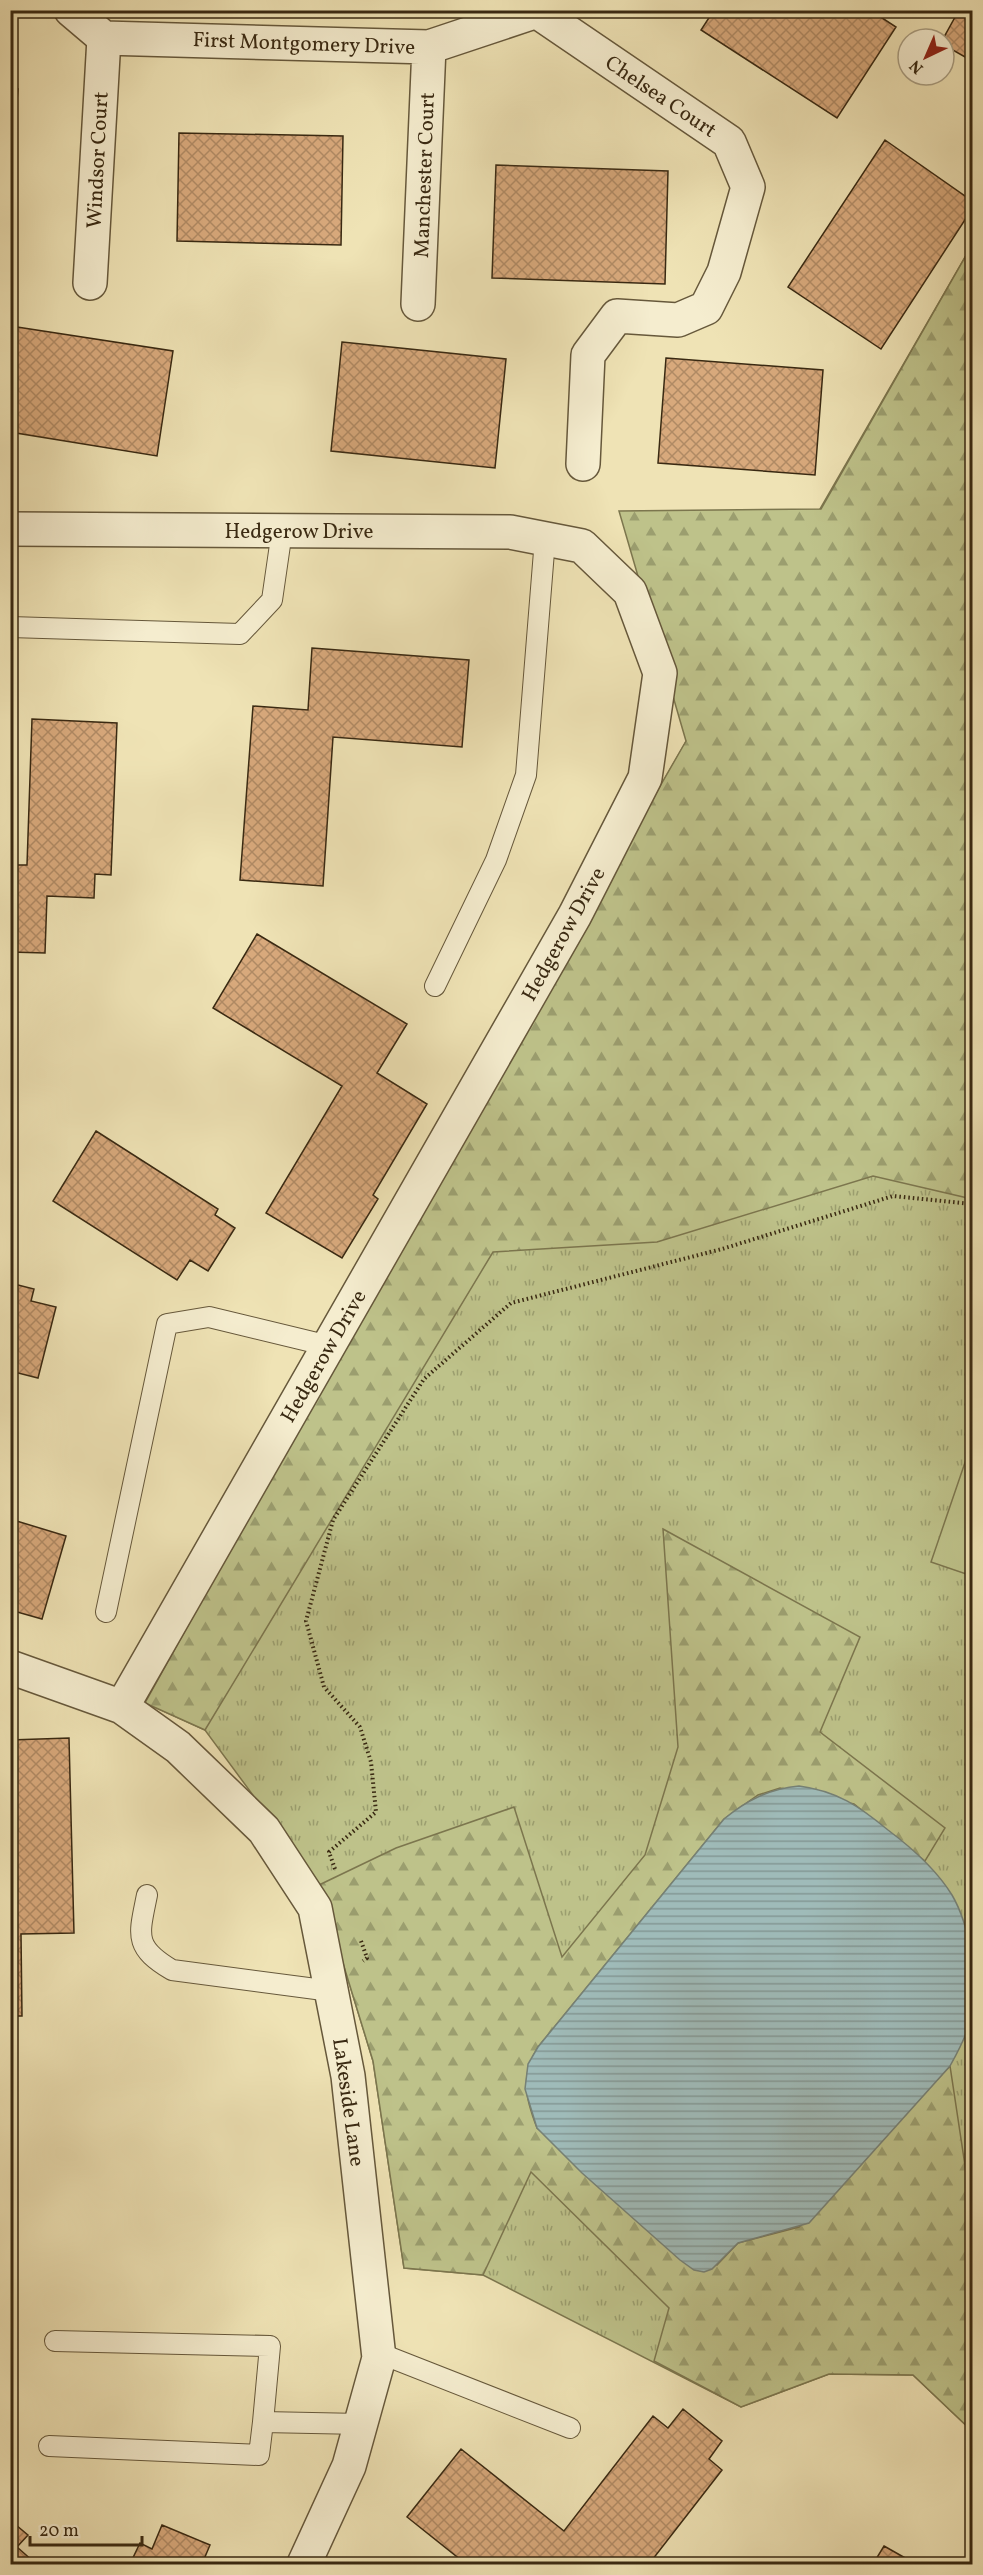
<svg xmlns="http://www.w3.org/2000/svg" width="983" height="2575" font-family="Vollkorn,serif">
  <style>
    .grass { fill: url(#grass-tufts); stroke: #7c764e; stroke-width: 1.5 }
    .forest { fill: url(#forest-firs); stroke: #7c764e; stroke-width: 1.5 }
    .garden { fill: #bec28a; stroke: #7c764e; stroke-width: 1.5 }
    .water { fill: url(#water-rules); stroke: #768176; stroke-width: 1.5 }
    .building { fill: url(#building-cross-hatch); stroke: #392912; stroke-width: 1.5 }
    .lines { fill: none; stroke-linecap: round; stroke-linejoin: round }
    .lane-casing { stroke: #66583b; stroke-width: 22 }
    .street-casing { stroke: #66583b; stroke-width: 36 }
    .path { stroke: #392912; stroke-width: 4; stroke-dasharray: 1.5 3; stroke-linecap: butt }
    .lane { stroke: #f5edcf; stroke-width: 20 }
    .street { stroke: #f5edcf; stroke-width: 33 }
    .labels { text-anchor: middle; stroke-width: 5; stroke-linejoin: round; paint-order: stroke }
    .street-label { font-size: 21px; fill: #392912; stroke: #f5edcf }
  </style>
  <defs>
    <pattern id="grass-tufts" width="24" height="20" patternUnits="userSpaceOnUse" patternTransform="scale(1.5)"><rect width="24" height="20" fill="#bec28a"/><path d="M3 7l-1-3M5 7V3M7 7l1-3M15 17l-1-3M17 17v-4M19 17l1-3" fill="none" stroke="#9b9e6f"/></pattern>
    <pattern id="forest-firs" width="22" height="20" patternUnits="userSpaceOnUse" patternTransform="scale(1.5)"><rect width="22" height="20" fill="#bec28a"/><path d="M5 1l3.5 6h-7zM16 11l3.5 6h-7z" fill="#9b9e6f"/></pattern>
    <pattern id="water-rules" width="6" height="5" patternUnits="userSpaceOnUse" patternTransform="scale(1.5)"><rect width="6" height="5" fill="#9fbbb9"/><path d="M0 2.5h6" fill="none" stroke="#839895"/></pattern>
    <pattern id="building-cross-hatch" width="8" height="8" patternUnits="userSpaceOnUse" patternTransform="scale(1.5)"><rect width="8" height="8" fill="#d8a97c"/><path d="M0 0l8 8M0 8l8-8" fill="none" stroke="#b08a64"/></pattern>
  </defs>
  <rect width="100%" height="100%" fill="#efe3b5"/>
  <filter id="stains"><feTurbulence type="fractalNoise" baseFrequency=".00333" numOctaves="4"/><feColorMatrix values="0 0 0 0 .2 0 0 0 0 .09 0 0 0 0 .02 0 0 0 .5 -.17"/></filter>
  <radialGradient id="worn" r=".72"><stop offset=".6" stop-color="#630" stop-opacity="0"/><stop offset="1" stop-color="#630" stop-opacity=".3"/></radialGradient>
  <path class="grass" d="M 972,245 L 972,2431 L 913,2375 L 829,2374 L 741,2407 L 483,2275 L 404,2268 L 373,2061 L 319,1885 L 205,1730 L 145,1703 L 463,1129 Z"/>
  <path class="forest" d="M 972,245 L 972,1199 L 873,1176 L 657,1242 L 493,1252 L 205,1730 L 145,1703 L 463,1129 L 686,741 L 619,511 L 821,509 Z
    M 663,1529 L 860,1637 L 820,1732 L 945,1828 L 925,1861 L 854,1804 L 780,1788 L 758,1795 L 724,1819 L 538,2047 C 520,2076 525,2097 537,2128 L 717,2265 L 738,2243 L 799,2227 L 950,2066 L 972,2212 L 972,2431 L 913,2375 L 829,2374 L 741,2407 L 654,2361 L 669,2308 L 531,2172 L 483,2275 L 404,2268 L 373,2061 L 319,1885 L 396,1848 L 514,1807 L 562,1957 L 645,1855 L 678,1747 Z"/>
  <path class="garden" d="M 972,1442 L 972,1576 L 931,1562 Z"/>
  <path class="water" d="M 799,1786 C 837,1791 859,1806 888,1830 C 912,1848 936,1869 952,1895 C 969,1924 980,1982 972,2015 C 968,2033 959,2050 950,2066 L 809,2223 L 738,2243 L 712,2269 L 704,2272 L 694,2270 L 680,2260 L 582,2173 L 537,2128 L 525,2089 L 528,2064 L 538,2047 L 724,1819 C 747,1800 769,1789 799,1786 Z"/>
  <path class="building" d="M 714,10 L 870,10 L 896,27 L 837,118 L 701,30 Z
    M 959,10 L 972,10 L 972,61 L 944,45 L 943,39 Z
    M 10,88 L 18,89 L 10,181 Z
    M 179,133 L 343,136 L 341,245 L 177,241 Z
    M 885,140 L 972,201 L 972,209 L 881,349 L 788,287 Z
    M 496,165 L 668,171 L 665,284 L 492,278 Z
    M 17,327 L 173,351 L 157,456 L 10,432 L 10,373 Z
    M 342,342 L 506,359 L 495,468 L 331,451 Z
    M 666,358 L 823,370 L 815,475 L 658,463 Z
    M 312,648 L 469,660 L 462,747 L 333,737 L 323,886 L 240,880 L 253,706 L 308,710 Z
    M 32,719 L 117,723 L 111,875 L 95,874 L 94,898 L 47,896 L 45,953 L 10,952 L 10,865 L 27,865 Z
    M 257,934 L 407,1024 L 377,1073 L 427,1104 L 373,1195 L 378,1199 L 342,1258 L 266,1213 L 342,1086 L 213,1008 Z
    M 96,1131 L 218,1209 L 215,1215 L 235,1228 L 208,1271 L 190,1260 L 177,1280 L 53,1201 Z
    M 10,1283 L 34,1289 L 31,1301 L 56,1307 L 38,1378 L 10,1371 Z
    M 10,1519 L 66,1536 L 42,1619 L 10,1610 Z
    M 69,1738 L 74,1933 L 21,1934 L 22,2016 L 10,2016 L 10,1740 Z
    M 10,2291 L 17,2297 L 10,2304 Z
    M 683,2409 L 722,2441 L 709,2459 L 722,2470 L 649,2564 L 466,2564 L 407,2517 L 461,2449 L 564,2531 L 653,2416 L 668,2428 Z
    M 10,2520 L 28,2535 L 17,2547 L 34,2562 L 32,2564 L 10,2564 Z
    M 162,2525 L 210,2545 L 202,2564 L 130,2564 L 140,2543 L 152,2549 Z
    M 884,2546 L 916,2564 L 873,2564 Z"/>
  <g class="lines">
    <g class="lane-casing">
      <path id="lane" d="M 10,627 L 240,634 L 272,600 L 282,531
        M 435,986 L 496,860 L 526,775 L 545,539
        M 106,1612 L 167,1324 L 209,1317 L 329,1346
        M 147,1895 C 139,1935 133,1947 172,1970 L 331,1991
        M 55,2341 L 270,2346 L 263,2422
        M 379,2353 L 570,2428
        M 49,2446 L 259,2455 L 263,2422 L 361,2424"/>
    </g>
    <g class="street-casing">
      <path id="street" d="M 71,10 L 104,38 L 429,47 L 540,10
        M 538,12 L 729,142 L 748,187 L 724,272 L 706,308 L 678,320 L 617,316 L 588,355 L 583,464
        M 90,283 L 104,38
        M 418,304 L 429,47
        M 10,529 L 510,532 L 582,546 L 630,592 L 660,673 L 645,778 L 575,915 L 122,1707
        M 10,1667 L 122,1707 L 178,1747 L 264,1830 L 315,1908 L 348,2076 L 379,2358 L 349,2466 L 304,2564"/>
    </g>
    <path class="path" d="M 335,1869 L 329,1852 L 376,1812 L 371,1762 L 360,1727 L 324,1687 L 306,1621 L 333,1520 L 424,1379 L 511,1303 L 722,1249 L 893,1196 L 972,1204
      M 361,1941 L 367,1958 L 363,1961"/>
    <use href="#lane" class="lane"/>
    <use href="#street" class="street"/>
  </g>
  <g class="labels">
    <g class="street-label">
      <text transform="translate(304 43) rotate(2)" y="7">First Montgomery Drive</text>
      <text transform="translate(661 96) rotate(34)" y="7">Chelsea Court</text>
      <text transform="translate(97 160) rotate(-87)" y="7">Windsor Court</text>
      <text transform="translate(424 175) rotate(-88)" y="7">Manchester Court</text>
      <text x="299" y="538">Hedgerow Drive</text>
      <text transform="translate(563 934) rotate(-61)" y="7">Hedgerow Drive</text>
      <text transform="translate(323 1356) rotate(-60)" y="7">Hedgerow Drive</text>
      <text transform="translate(349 2102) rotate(82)" y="7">Lakeside Lane</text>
    </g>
  </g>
  <rect width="983" height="2575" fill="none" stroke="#efe3b5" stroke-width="36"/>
  <rect x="12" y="12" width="959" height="2551" fill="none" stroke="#392912" stroke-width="3"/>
  <rect x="18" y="18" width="947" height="2539" fill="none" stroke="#392912" stroke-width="1.5"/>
  <g transform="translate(926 57) rotate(224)"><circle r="28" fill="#f5edcf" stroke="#aa9f83" stroke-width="1.5"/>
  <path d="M0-4.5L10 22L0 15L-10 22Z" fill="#8f2418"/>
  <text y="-9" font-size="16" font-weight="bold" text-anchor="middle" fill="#392912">N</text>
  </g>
  <path d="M30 2536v9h112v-9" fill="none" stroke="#392912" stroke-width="3"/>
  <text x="39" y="2536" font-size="18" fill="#392912" stroke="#f5edcf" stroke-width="4.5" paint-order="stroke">20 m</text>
  <rect width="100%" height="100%" filter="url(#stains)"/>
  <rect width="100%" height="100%" fill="url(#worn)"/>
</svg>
